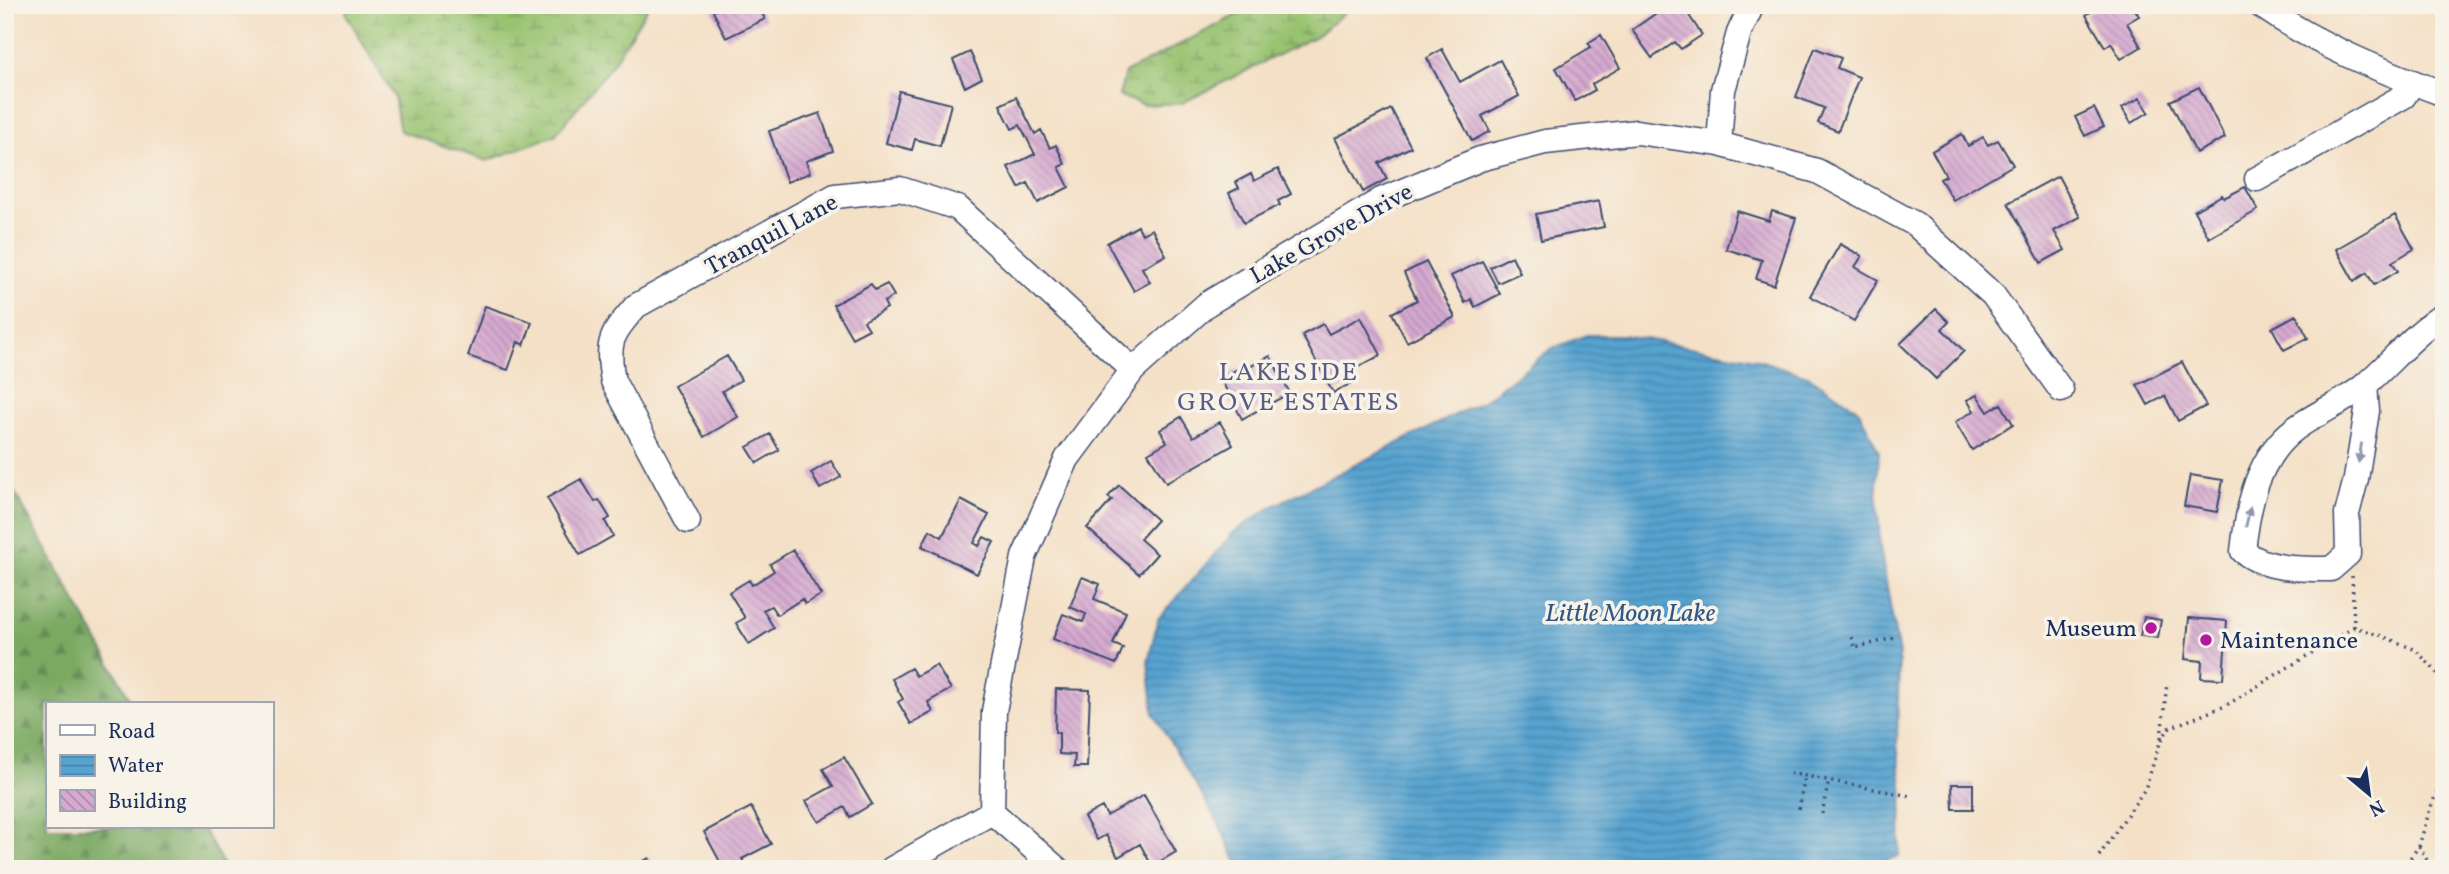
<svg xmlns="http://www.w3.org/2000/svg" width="2449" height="874" font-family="Vollkorn,serif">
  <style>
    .forest { fill: url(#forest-firs); stroke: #4a6c60; stroke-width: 2 }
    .wetland { fill: url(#wetland-marsh); stroke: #5a7967; stroke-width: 2 }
    .water { fill: url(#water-rules); stroke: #396997; stroke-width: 2 }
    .building { fill: url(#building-back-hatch) }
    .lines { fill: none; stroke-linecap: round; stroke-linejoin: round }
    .minor-casing { stroke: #3c4a6e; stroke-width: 27 }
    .path { stroke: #3c4a6e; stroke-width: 3.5; stroke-dasharray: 2 5; stroke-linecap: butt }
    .minor { stroke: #fff; stroke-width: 24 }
    .oneway { fill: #8d97ae }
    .poi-dot { fill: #b5179e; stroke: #f7f3e8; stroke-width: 2.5 }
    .labels { text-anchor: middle; stroke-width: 7; stroke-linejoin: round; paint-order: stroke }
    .street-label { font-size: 24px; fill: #1b2f5e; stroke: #f7f3e8 }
    .poi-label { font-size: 24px; fill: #1b2f5e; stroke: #f7f3e8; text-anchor: end }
    .neighbourhood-label { font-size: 26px; letter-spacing: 2px; fill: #5c5a86; stroke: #f7f3e8 }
    .water-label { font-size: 26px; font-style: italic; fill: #305886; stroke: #f7f3e8 }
  </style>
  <defs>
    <pattern id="forest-firs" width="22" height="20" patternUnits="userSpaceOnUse" patternTransform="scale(1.75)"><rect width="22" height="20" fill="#7aa962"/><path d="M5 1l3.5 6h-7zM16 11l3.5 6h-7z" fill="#638a54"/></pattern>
    <pattern id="wetland-marsh" width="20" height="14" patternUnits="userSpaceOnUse" patternTransform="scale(1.75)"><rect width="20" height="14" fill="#98c370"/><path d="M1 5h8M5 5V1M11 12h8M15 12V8" fill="none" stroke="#7b9f5f"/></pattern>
    <pattern id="water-rules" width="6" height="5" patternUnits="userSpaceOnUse" patternTransform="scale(1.75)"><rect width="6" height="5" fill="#57a3d0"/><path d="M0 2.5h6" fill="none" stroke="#4785ac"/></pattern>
    <pattern id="building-back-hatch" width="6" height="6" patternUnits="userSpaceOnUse" patternTransform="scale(1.75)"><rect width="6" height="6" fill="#d6a9d0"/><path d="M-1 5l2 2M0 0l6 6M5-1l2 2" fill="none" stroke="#ad8aac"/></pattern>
  </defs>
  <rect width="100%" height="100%" fill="#f7f3e8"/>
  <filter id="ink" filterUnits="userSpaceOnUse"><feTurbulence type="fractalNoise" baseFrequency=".0143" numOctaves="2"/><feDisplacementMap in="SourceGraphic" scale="14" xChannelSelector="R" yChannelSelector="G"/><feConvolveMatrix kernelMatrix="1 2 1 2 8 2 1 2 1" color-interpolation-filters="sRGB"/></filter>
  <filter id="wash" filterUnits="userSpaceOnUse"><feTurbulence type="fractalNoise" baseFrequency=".00686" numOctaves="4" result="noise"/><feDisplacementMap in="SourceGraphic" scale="28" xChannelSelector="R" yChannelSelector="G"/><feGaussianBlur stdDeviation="1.57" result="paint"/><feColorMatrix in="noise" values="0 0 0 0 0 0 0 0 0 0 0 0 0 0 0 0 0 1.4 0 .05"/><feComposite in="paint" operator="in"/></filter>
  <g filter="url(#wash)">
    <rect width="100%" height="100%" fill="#f4e0c6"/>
    <path class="forest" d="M 5,475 L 133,704 L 47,704 L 47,827 L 202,827 L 226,869 L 5,869 Z"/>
    <path class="wetland" d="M 347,5 L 646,5 L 648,7 L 611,66 L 555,135 L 487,161 L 400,131 L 394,97 L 346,14 Z
      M 1256,5 L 1354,5 L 1316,36 L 1182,103 L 1144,105 L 1119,96 L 1125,73 Z"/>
    <path class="water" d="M 1587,335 L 1623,335 L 1756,359 L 1810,377 L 1858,409 L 1879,452 L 1877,485 L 1880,547 L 1899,655 L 1897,744 L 1903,794 L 1899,856 L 1877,863 L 1873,869 L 1240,869 L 1219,824 L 1154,714 L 1148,662 L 1158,619 L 1234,532 L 1273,506 L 1483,401 L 1551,349 Z"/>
    <g id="blocks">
      <path class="building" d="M 725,5 L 758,5 L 765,19 L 726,38 L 713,11 Z
        M 1668,5 L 1682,5 L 1702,35 L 1681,49 L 1675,42 L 1652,58 L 1632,30 Z
        M 2102,5 L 2132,5 L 2139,16 L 2127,23 L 2141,47 L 2121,59 L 2111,43 L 2105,47 L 2086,15 Z
        M 1601,35 L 1620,68 L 1592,84 L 1595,90 L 1575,101 L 1556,68 L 1591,47 L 1588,43 Z
        M 1815,48 L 1841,58 L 1837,68 L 1859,77 L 1838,131 L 1818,123 L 1824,108 L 1796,97 Z
        M 1442,49 L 1460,82 L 1500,60 L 1519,96 L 1482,116 L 1490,131 L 1472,141 L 1427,58 Z
        M 970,52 L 982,78 L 965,87 L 953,60 Z
        M 2199,87 L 2225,138 L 2196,153 L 2170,101 Z
        M 899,91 L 951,104 L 940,146 L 915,139 L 912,150 L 886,143 Z
        M 1016,97 L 1035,134 L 1041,130 L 1050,148 L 1056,145 L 1065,164 L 1059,167 L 1069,187 L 1038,203 L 1028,183 L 1019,188 L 1008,167 L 1035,154 L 1020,125 L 1012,129 L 1000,105 Z
        M 2140,98 L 2149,112 L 2131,123 L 2122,108 Z
        M 2094,108 L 2104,127 L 2085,136 L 2075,117 Z
        M 1391,109 L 1411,147 L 1379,163 L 1387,179 L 1363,192 L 1335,138 Z
        M 820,113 L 833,151 L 806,161 L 810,173 L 787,182 L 769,131 Z
        M 1962,134 L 1968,146 L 1983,137 L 1988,145 L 1998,140 L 2013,165 L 1953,200 L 1940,179 L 1946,176 L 1932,151 Z
        M 1278,169 L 1291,194 L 1278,201 L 1280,205 L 1244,223 L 1229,193 L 1239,188 L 1236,182 L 1251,174 L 1254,181 Z
        M 2058,176 L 2080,217 L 2054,231 L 2065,250 L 2041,263 L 2008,203 Z
        M 2245,187 L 2258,210 L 2209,238 L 2194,211 L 2222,195 L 2224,198 Z
        M 1599,201 L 1604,227 L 1541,240 L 1536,214 Z
        M 1737,211 L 1769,221 L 1772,211 L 1796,218 L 1774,285 L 1756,279 L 1762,260 L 1726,249 Z
        M 2395,215 L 2414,249 L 2392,262 L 2398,271 L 2374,285 L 2367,273 L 2354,281 L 2336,249 Z
        M 1138,226 L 1142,234 L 1152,229 L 1166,255 L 1142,268 L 1150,282 L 1134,291 L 1107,243 Z
        M 1840,244 L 1862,256 L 1855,267 L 1878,280 L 1854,321 L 1810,296 Z
        M 1512,256 L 1520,273 L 1498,283 L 1490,267 Z
        M 1482,261 L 1500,294 L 1475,307 L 1471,299 L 1465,303 L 1451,276 Z
        M 1426,262 L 1455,317 L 1407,342 L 1392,313 L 1417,300 L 1404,273 Z
        M 871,284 L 875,290 L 887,284 L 894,296 L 884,302 L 887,308 L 864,321 L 869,329 L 852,338 L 833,305 Z
        M 485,306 L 532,322 L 524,345 L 518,342 L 508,370 L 468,356 Z
        M 1936,309 L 1949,322 L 1942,329 L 1964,351 L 1936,379 L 1900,344 Z
        M 2296,315 L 2308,338 L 2284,350 L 2272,328 Z
        M 1361,317 L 1381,355 L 1349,372 L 1354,382 L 1333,393 L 1302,335 L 1323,324 L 1329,334 Z
        M 727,356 L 741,380 L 722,391 L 738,417 L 704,437 L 674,386 Z
        M 1270,356 L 1290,393 L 1242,419 L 1220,378 L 1238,369 L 1240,372 Z
        M 2182,362 L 2206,406 L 2178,421 L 2165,396 L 2148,405 L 2137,385 Z
        M 1977,395 L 1988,412 L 2001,404 L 2013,424 L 1972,450 L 1955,422 L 1974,411 L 1967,400 Z
        M 1181,417 L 1193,437 L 1220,422 L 1233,445 L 1166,483 L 1148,453 L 1167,442 L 1160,430 Z
        M 770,434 L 779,450 L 757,463 L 747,447 Z
        M 831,461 L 841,477 L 820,489 L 811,473 Z
        M 2190,475 L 2223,480 L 2217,512 L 2184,506 Z
        M 581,479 L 595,502 L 599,500 L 610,518 L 605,521 L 613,536 L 580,555 L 547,498 Z
        M 1119,485 L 1157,520 L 1140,539 L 1157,554 L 1139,574 L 1087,528 L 1112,500 L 1108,497 Z
        M 961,500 L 989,515 L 974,543 L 979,546 L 984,537 L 994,542 L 977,574 L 922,546 L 930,530 L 942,537 Z
        M 793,550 L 821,595 L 805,604 L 802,599 L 777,615 L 771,606 L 763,610 L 774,628 L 749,644 L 736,623 L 745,618 L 729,592 L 749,580 L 752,585 L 774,571 L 770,564 Z
        M 1082,577 L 1100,584 L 1094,599 L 1126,612 L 1113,644 L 1123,648 L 1116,664 L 1053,639 L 1063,614 L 1083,622 L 1086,614 L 1070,607 Z
        M 2144,617 L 2161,620 L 2158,638 L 2140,636 Z
        M 2189,618 L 2227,621 L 2223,679 L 2201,678 L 2202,661 L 2185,659 Z
        M 936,665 L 951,689 L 928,702 L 933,712 L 911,724 L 898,702 L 903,699 L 892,679 L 911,668 L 916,676 Z
        M 1056,689 L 1090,690 L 1087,767 L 1074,767 L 1075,755 L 1059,754 L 1059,733 L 1055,733 Z
        M 844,757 L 872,804 L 850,817 L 845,807 L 819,822 L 806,801 L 833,786 L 823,769 Z
        M 1952,784 L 1973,784 L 1973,809 L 1953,809 Z
        M 1144,795 L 1176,852 L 1152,866 L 1140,844 L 1118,857 L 1106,835 L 1097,840 L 1084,817 L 1102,807 L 1107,816 Z
        M 751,807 L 771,844 L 742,859 L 745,864 L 736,869 L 724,869 L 704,832 Z
        M 649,858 L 655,869 L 629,869 Z"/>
    </g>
  </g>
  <g filter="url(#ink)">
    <use href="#blocks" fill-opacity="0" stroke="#3c4a6e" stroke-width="2"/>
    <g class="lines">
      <g class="minor-casing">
        <path id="minor" d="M 2260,5 C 2317,45 2379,70 2444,94
          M 1719,144 L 1723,90 L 1739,33 L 1752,5
          M 2257,179 L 2404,96 L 2412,83
          M 2365,385 L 2367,411 L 2356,479 L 2347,514 L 2348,554 L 2331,569 C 2302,569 2266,570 2243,551 C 2248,506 2257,456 2296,428 C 2318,412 2343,403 2364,386 C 2391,363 2414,333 2444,315
          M 688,521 L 613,381 C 606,341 611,335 636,306 L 835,196 L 900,189 L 958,208 L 1133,370
          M 892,869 L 992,812
          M 1057,869 L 992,812 L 994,711 L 1024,557 L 1067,459 L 1133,370 L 1207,304 L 1381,200 L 1480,159 L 1545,142 L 1637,132 L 1719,144 L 1817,171 L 1915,224 L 1993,295 L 2061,390"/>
      </g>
      <path class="path" d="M 2352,576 L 2354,627
        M 1852,637 L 1855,648 L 1897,637
        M 2161,738 L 2167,683
        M 1790,773 L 1910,796
        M 1799,809 L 1805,776
        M 1822,814 L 1829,780
        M 2419,846 L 2432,869
        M 2099,856 L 2145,789 L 2160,743 L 2169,728 L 2225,706 L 2354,627 L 2382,636 L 2416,650 L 2444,680
        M 2402,869 L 2419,846 L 2430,809 L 2444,775"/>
      <use href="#minor" class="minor"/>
    </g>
    <defs><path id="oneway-solid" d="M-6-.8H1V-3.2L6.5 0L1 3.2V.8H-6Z" transform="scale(1.75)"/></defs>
    <g class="oneway">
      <use href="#oneway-solid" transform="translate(2360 453) rotate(99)"/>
      <use href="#oneway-solid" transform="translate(2248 517) rotate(-77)"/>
    </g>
  </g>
  <g class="poi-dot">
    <circle cx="2151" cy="628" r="7"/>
    <circle cx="2206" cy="640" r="7"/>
  </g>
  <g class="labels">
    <g class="street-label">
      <text transform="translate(1331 233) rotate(-29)" y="8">Lake Grove Drive</text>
      <text transform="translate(771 234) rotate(-28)" y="8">Tranquil Lane</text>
    </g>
    <g class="poi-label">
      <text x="2137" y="636">Museum</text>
      <text x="2220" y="648" text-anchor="start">Maintenance</text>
    </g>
    <g class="neighbourhood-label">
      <text x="1289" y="380">LAKESIDE<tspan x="1289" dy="30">GROVE ESTATES</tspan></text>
    </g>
    <g class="water-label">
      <text x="1630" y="621">Little Moon Lake</text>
    </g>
  </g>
  <rect width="2449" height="874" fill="none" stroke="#f7f3e8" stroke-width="28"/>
  <rect x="46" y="702" width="228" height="126" fill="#f7f3e8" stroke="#9fa5b1" stroke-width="2"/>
  <rect x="60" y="725" width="35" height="10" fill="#ffffff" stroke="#9fa5b1" stroke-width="2"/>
  <text x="108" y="738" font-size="21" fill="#1b2f5e">Road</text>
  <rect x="60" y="755" width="35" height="21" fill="url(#water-rules)" stroke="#9fa5b1" stroke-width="2"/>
  <text x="108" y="772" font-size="21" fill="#1b2f5e">Water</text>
  <rect x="60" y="790" width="35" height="21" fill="url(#building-back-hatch)" stroke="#9fa5b1" stroke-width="2"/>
  <text x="108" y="808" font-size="21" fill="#1b2f5e">Building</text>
  <g transform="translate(2369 794) rotate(151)" stroke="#f7f3e8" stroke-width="5" paint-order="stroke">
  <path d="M0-5L12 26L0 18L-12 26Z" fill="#1b2f5e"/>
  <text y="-10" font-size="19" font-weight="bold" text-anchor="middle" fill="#1b2f5e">N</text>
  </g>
</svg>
